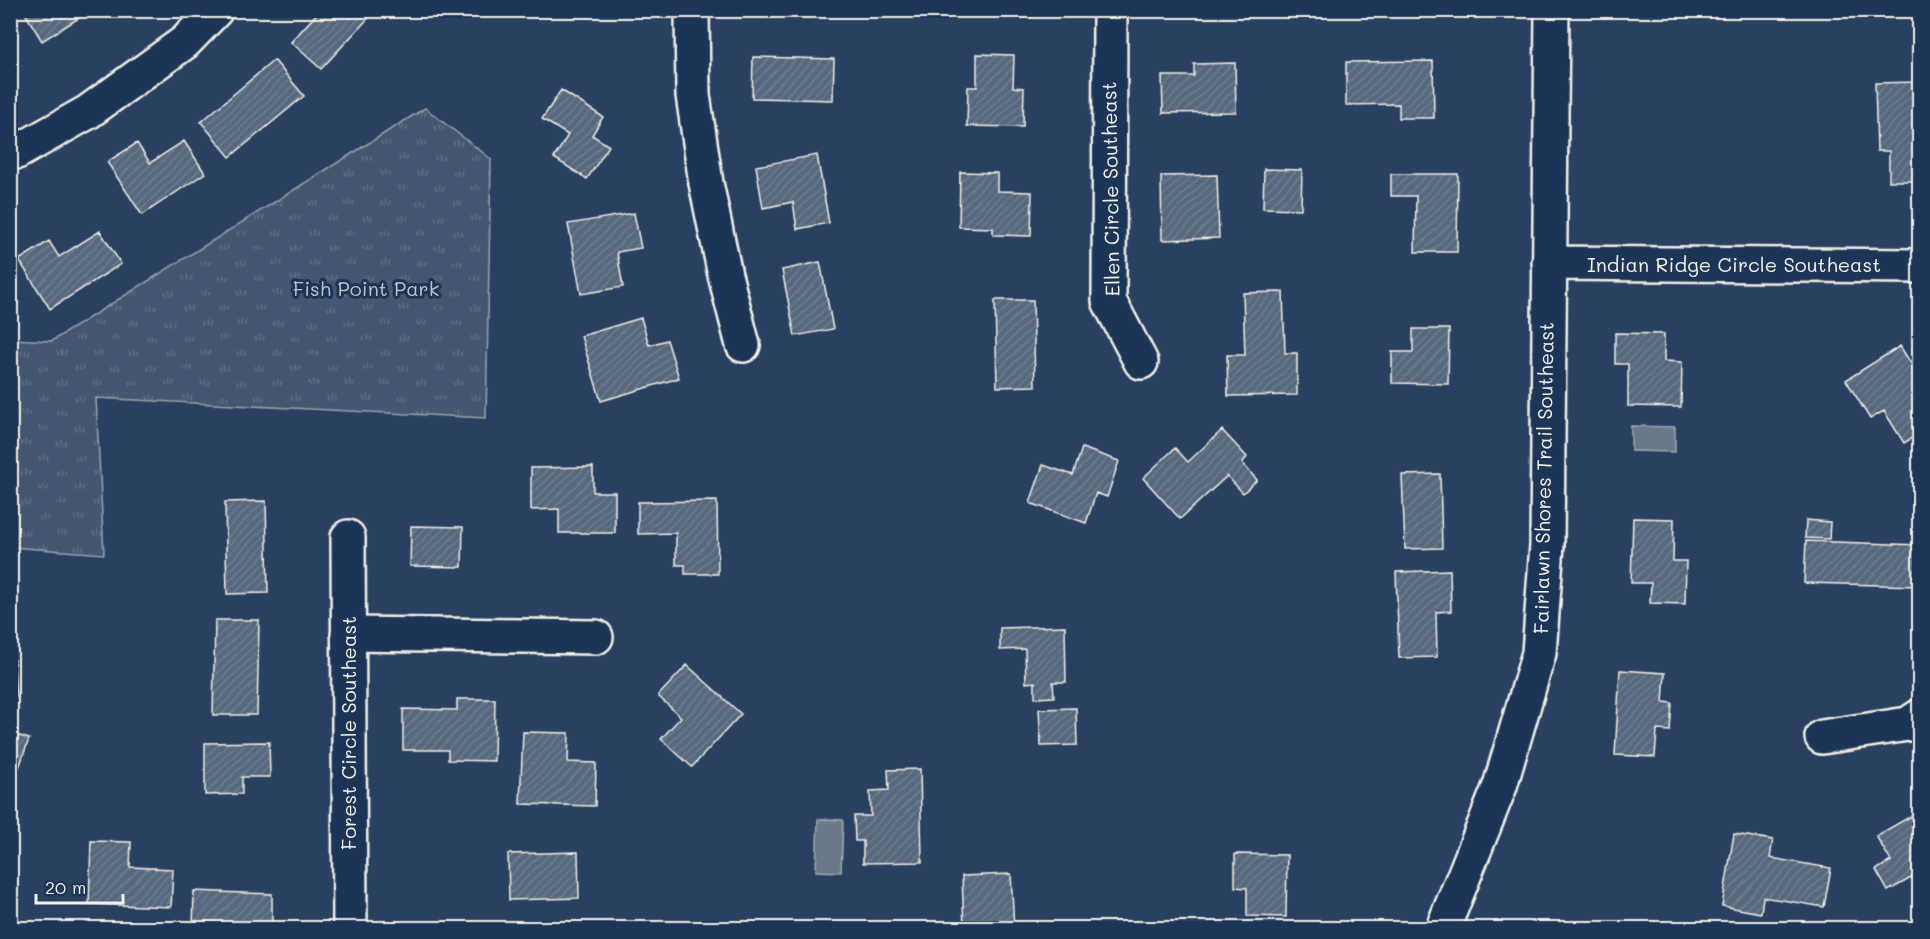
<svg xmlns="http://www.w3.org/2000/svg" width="1930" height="939" font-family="Mali,sans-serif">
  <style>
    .grass { fill: url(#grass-tufts); stroke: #9ca4ac; stroke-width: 1.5 }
    .water { fill: #6a788a; stroke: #a1a8b0; stroke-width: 1.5 }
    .building { fill: url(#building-hatch); stroke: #f4f1e8; stroke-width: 1.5 }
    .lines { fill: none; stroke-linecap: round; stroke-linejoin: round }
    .street-casing { stroke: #f4f1e8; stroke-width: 38 }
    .street { stroke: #1d3557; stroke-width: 33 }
    .labels { text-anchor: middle; stroke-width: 6; stroke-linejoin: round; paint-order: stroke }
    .street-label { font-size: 20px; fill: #f4f1e8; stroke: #1d3557 }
    .park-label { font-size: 20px; fill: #bfc3c4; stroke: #1d3557 }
  </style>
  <defs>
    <pattern id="grass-tufts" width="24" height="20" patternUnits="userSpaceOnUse" patternTransform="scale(1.5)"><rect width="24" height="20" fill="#445771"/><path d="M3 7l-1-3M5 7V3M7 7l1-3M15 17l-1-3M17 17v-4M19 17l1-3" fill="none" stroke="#607085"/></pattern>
    <pattern id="building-hatch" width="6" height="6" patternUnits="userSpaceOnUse" patternTransform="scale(1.5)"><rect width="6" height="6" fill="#56677d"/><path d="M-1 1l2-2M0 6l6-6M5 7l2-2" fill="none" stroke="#6f7d8f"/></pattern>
  </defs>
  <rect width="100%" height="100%" fill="#2a4060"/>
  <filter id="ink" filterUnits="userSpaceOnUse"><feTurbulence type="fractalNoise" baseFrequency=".0167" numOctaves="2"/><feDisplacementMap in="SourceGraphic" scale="12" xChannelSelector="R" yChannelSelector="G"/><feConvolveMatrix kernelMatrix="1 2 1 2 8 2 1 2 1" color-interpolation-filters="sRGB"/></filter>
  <g filter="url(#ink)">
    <path class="grass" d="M 425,108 L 491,159 L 486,418 L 96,398 L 104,554 L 11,547 L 11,339 L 52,341 Z"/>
    <path class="water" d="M 1631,426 L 1675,427 L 1675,452 L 1631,451 Z
      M 818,819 L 843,820 L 841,872 L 816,871 Z"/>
    <path class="building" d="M 23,10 L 74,10 L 79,18 L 42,41 Z
      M 320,10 L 376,10 L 321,69 L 291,42 Z
      M 977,54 L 1014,55 L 1013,87 L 1024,88 L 1023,127 L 967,126 L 968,87 L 977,87 Z
      M 753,57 L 834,59 L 833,100 L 752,98 Z
      M 274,60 L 304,96 L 230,157 L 201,122 Z
      M 1433,61 L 1434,118 L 1399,118 L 1399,104 L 1346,105 L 1346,62 Z
      M 1235,63 L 1236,112 L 1163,113 L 1162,76 L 1194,76 L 1194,64 Z
      M 1920,82 L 1920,181 L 1889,181 L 1889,151 L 1877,151 L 1875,83 Z
      M 561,90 L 603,117 L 592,135 L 609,146 L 587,179 L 554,158 L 568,135 L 542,119 Z
      M 184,141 L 205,173 L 142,215 L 107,162 L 137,143 L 150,163 Z
      M 817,155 L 829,223 L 797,229 L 793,202 L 763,208 L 756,166 Z
      M 1264,169 L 1302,170 L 1301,209 L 1263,208 Z
      M 960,172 L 997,173 L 997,191 L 1032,192 L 1031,236 L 993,235 L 993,228 L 959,227 Z
      M 1391,174 L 1458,174 L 1457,252 L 1415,252 L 1416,196 L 1391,196 Z
      M 1217,175 L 1219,238 L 1162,240 L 1161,176 Z
      M 634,213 L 641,248 L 617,252 L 623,287 L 581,294 L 568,224 Z
      M 100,231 L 121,264 L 50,309 L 19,260 L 49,241 L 59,257 Z
      M 820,262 L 833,329 L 795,336 L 782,270 Z
      M 1283,292 L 1285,353 L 1297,353 L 1297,395 L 1228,396 L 1227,355 L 1245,355 L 1243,293 Z
      M 995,300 L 1033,300 L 1035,386 L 997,387 Z
      M 641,318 L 649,345 L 667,340 L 679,378 L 601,401 L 581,336 Z
      M 1413,329 L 1449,329 L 1448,384 L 1392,383 L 1392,352 L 1413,352 Z
      M 1615,333 L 1664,334 L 1664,361 L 1682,362 L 1681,407 L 1628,406 L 1628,364 L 1615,364 Z
      M 1900,346 L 1920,378 L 1920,385 L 1915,388 L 1920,395 L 1920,433 L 1904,443 L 1884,411 L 1870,419 L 1846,380 Z
      M 1222,430 L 1247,457 L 1242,463 L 1257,480 L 1243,493 L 1227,476 L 1180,519 L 1143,478 L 1175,448 L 1188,462 Z
      M 1082,448 L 1119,461 L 1107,497 L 1096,493 L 1086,523 L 1030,503 L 1043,465 L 1073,475 Z
      M 593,467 L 593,492 L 615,492 L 615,533 L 559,533 L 559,509 L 531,510 L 531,468 Z
      M 1440,474 L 1442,548 L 1405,549 L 1402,475 Z
      M 266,501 L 268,593 L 227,594 L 225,502 Z
      M 717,501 L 718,574 L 685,574 L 685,565 L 676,565 L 676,533 L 638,534 L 638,502 Z
      M 1633,518 L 1674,519 L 1673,561 L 1686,561 L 1685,604 L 1650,603 L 1651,583 L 1631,583 Z
      M 1806,520 L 1830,522 L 1829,539 L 1805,538 Z
      M 411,526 L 463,527 L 462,567 L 410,566 Z
      M 1806,541 L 1920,545 L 1919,586 L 1804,583 Z
      M 1450,570 L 1451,611 L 1436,612 L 1437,657 L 1399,658 L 1396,572 Z
      M 215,620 L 259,620 L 257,715 L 213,715 Z
      M 1065,626 L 1066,682 L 1053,682 L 1054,697 L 1035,698 L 1035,682 L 1026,683 L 1025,649 L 1000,650 L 1000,628 Z
      M 10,629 L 12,629 L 16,697 L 10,698 Z
      M 687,665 L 741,714 L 692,767 L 661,739 L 681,717 L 658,696 Z
      M 1620,670 L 1665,673 L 1663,702 L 1672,703 L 1670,731 L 1657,730 L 1655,757 L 1615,755 Z
      M 457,699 L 495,699 L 494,761 L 448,760 L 448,750 L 403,750 L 403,709 L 457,710 Z
      M 1076,708 L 1077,745 L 1041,746 L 1039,709 Z
      M 523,732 L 569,733 L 568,762 L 596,763 L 595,806 L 520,804 Z
      M 10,733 L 29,739 L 10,793 Z
      M 269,742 L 270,777 L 242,777 L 242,794 L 205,795 L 205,743 Z
      M 920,769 L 922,862 L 863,863 L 863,841 L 855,841 L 854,816 L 871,816 L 870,791 L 889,790 L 888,770 Z
      M 1920,811 L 1920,873 L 1888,891 L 1876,870 L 1891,861 L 1876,836 Z
      M 1734,834 L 1773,840 L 1770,858 L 1831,868 L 1824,907 L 1763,897 L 1761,913 L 1722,906 Z
      M 91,841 L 131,842 L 130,867 L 173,869 L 171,907 L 89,904 Z
      M 578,852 L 579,898 L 509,900 L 508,854 Z
      M 1235,854 L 1287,855 L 1286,917 L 1247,916 L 1247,888 L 1235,887 Z
      M 1011,874 L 1014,928 L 964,928 L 962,876 Z
      M 194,891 L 272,894 L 272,928 L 193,928 Z"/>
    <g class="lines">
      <g class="street-casing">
        <path id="street" d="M 692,10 L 693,95 L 706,183 L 725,275 L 743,345
          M 1110,10 L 1109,301 L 1141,362
          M 17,152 L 88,112 L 185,42 L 216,10
          M 1549,263 L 1920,266
          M 348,537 L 350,928
          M 348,634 L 596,637
          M 1822,737 L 1908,724 L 1920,716
          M 1443,928 L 1500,786 L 1539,653 L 1547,545 L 1552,10"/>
      </g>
      <use href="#street" class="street"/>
    </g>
  </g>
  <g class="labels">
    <g class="street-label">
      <text transform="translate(1111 189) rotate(-91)" y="7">Ellen Circle Southeast</text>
      <text x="1734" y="272">Indian Ridge Circle Southeast</text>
      <text transform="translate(1544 478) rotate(-89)" y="7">Fairlawn Shores Trail Southeast</text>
      <text transform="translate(349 733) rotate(-90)" y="7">Forest Circle Southeast</text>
    </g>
    <g class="park-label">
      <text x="366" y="296">Fish Point Park</text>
    </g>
  </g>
  <rect width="1930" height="939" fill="none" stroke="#1d3557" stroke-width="36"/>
  <rect x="18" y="18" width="1894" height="903" fill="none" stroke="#f4f1e8" stroke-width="2" filter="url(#ink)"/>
  <path d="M36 894v9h87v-9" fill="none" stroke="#f4f1e8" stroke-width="3"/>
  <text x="45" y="894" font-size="18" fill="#f4f1e8" stroke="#1d3557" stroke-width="4.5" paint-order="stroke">20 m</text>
</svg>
